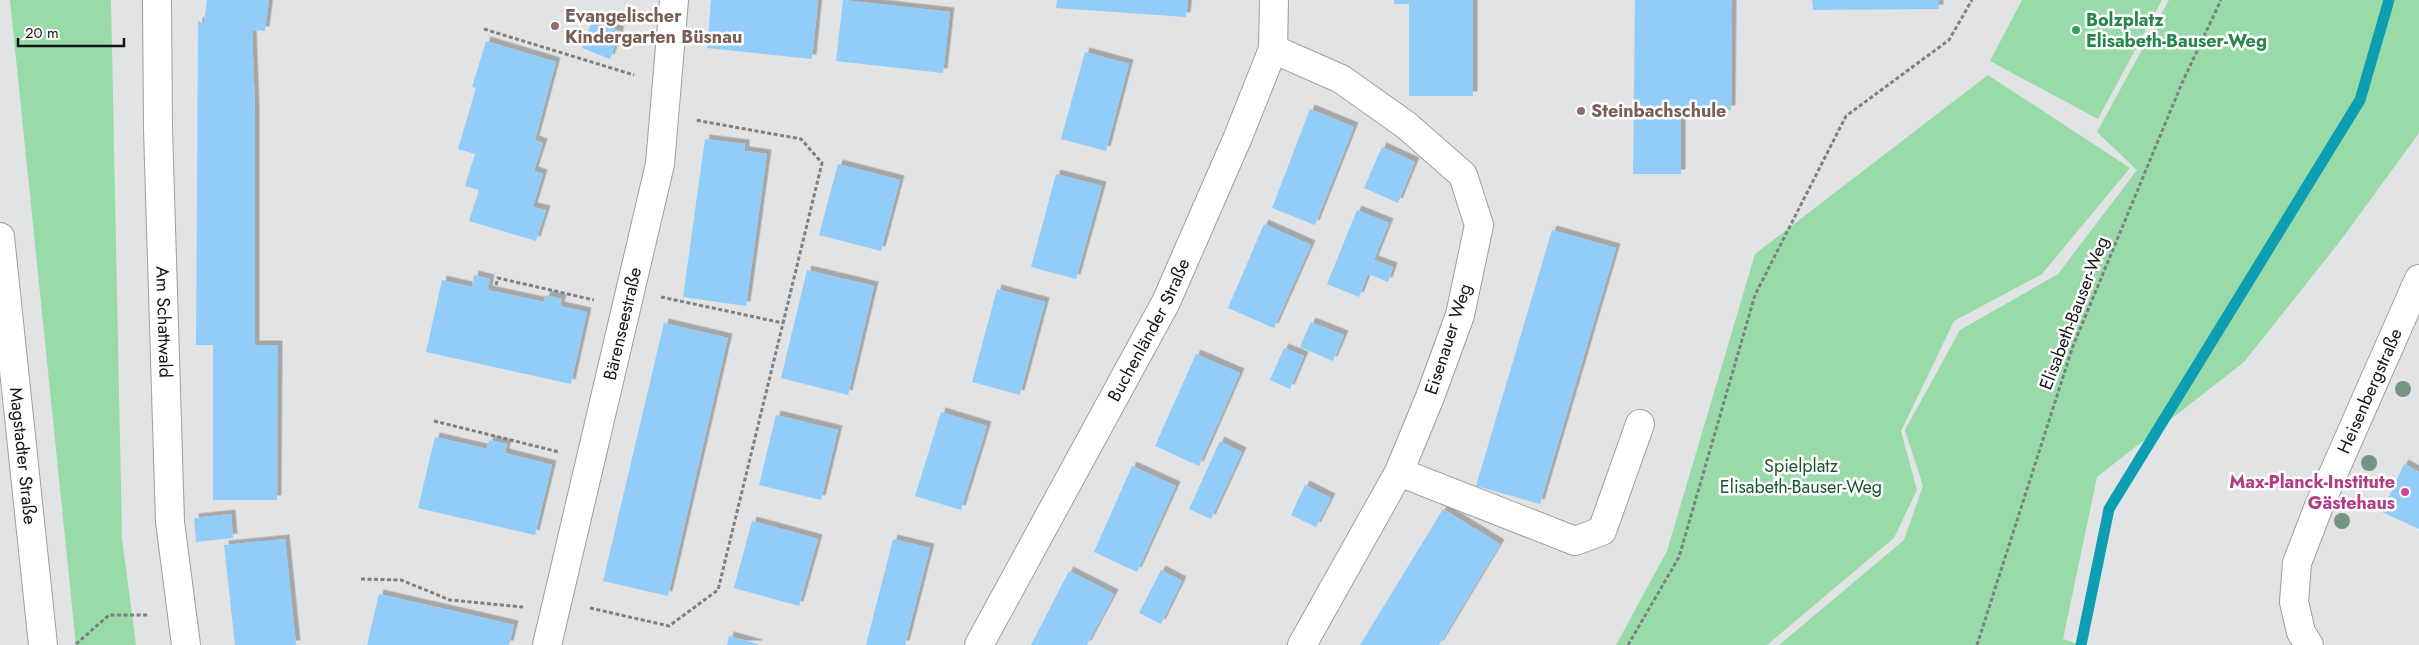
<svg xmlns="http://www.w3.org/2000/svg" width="2419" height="645" font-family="Jost,sans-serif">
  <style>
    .green { fill: #98dba9 }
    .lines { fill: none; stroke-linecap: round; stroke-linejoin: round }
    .stream { stroke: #0e9eb2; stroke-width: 11 }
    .building { fill: #92cdf9; filter: url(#shadow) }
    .minor-casing { stroke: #9d9fa0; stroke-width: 30 }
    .major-casing { stroke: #9d9fa0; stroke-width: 30 }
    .path { stroke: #7e7f81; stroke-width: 3; stroke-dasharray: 4 2.5; stroke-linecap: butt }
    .minor { stroke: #fff; stroke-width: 28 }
    .major { stroke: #fff; stroke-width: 28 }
    .tree { fill: #759481 }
    .education-dot { fill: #8d6e63; stroke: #fff; stroke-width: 2 }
    .leisure-dot { fill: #2e9e5b; stroke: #fff; stroke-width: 2 }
    .hotel-dot { fill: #d1479c; stroke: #fff; stroke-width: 2 }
    .labels { text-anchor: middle; stroke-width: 5; stroke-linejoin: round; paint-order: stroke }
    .education-label { font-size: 18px; font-weight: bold; fill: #785e54; stroke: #fff; text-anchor: start }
    .leisure-label { font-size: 18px; font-weight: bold; fill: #27864d; stroke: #fff; text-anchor: start }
    .street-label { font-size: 18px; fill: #141516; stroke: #fff }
    .park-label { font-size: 18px; fill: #1d532f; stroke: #fff }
    .hotel-label { font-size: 18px; font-weight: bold; fill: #b23c85; stroke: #fff; text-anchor: end }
  </style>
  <defs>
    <filter id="shadow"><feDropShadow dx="4.5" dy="-4.5" stdDeviation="0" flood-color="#0004"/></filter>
  </defs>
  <rect width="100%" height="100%" fill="#e1e3e5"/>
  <path class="green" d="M 10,0 L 111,0 L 122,538 L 136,645 L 76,645 Z
    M 2022,0 L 2162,0 L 2098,119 L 1990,61 Z
    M 2169,0 L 2419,0 L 2419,133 L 2341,240 L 2244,362 L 2097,477 L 2063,639 L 2080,645 L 1779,645 L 1904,540 L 1923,486 L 1905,430 L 1960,330 L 2058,274 L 2137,170 L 2097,132 Z
    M 1988,75 L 2130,168 L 2042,274 L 1954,321 L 1901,431 L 1917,490 L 1894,538 L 1767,645 L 1616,645 L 1667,551 L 1755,254 Z"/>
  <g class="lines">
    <path class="stream" d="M 2081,645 L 2109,509 L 2360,100 L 2389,0"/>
  </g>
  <path class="building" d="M 207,0 L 269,0 L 265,31 L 252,30 L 255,111 L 255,345 L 278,345 L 277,500 L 213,500 L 213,345 L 196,345 L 198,21 L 204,24 Z
    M 711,0 L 818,0 L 812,59 L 707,48 Z
    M 843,0 L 950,12 L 943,73 L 836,61 Z
    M 1057,0 L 1188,0 L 1186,17 L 1056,8 Z
    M 1394,0 L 1473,0 L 1473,96 L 1409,96 L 1409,4 L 1394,4 Z
    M 1635,0 L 1732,0 L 1731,110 L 1681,110 L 1681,174 L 1633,174 Z
    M 1812,0 L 1939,0 L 1939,9 L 1813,10 Z
    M 592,21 L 620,31 L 610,59 L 582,48 Z
    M 486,41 L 556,62 L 535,140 L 543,143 L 534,171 L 543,174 L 533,207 L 546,210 L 536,241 L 469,221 L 479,190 L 465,186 L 475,154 L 458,149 L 476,88 L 472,87 Z
    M 1085,52 L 1129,64 L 1106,151 L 1061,139 Z
    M 1310,109 L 1354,127 L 1315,225 L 1272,208 Z
    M 705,139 L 745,144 L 745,151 L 767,154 L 746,306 L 683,297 Z
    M 1382,147 L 1415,162 L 1398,203 L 1364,188 Z
    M 838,164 L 900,180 L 881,251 L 819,235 Z
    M 1056,174 L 1102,186 L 1076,279 L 1031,267 Z
    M 1357,210 L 1389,223 L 1374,260 L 1393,267 L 1388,282 L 1368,274 L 1359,297 L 1327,284 Z
    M 1264,224 L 1311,245 L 1274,328 L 1228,308 Z
    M 1552,230 L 1616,248 L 1540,504 L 1476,486 Z
    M 807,270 L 874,286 L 848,395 L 781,378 Z
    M 474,275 L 490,279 L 488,290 L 544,302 L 546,295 L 562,299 L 560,306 L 587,312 L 571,384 L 426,352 L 442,280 L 472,287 Z
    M 997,289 L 1045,302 L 1020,395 L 972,382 Z
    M 1311,322 L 1344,335 L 1333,361 L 1300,347 Z
    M 664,323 L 728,338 L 668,596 L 603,581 Z
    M 1284,348 L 1304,356 L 1290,389 L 1270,380 Z
    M 1196,354 L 1240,373 L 1199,466 L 1155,446 Z
    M 941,412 L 987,426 L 961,510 L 915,496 Z
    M 776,415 L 838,430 L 821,500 L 759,485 Z
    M 435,437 L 487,449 L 489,440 L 507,444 L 505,453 L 552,465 L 535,535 L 418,508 Z
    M 1220,441 L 1242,452 L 1211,519 L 1189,509 Z
    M 2404,464 L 2419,472 L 2419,529 L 2382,512 Z
    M 1132,466 L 1176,486 L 1137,572 L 1094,552 Z
    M 1305,485 L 1331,498 L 1316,527 L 1291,515 Z
    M 1443,509 L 1500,544 L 1450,627 L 1439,645 L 1360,645 Z
    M 231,514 L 233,538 L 196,542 L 194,518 Z
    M 752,521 L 818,539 L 799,606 L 734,588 Z
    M 285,539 L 296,645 L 235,645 L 224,545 Z
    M 893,539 L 930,548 L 912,618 L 905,645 L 866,645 Z
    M 1161,570 L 1182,581 L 1161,624 L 1139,613 Z
    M 1069,571 L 1114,594 L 1089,641 L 1087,645 L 1031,645 Z
    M 379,594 L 514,625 L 509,645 L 367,645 Z
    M 729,636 L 758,644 L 758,645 L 727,645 Z"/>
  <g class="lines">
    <g class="minor-casing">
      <g id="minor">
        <path id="s1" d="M 157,0 L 158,129 L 170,522 L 186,645"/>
        <path d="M 1273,49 L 1341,79 L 1406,125 L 1463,175 L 1479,225 L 1460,315 L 1430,397 L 1399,472 L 1302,645"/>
        <path d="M 1399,472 L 1575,541 L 1602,531 L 1640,424"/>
        <path id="s2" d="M 547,645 L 660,164 L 674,0"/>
        <path id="s3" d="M 979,645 L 1166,302 L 1238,137 L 1273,49 L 1274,0"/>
        <path id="s4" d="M 2309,645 L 2301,632 L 2294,602 L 2297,563 L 2319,506 L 2419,279"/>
      </g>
    </g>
    <g class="major-casing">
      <g id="major">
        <path id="s5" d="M 0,237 L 43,645"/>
      </g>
    </g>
    <path class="path" d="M 484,29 L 634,75
      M 496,285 L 498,278 L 594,300
      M 661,297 L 783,323
      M 434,421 L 559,452
      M 361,579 L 401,580 L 450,600 L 523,607
      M 590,608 L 669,626 L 718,590 L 822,163 L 801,139 L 695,120
      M 76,644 L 109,615 L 149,615
      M 1628,645 L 1679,557 L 1755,295 L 1846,116 L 1949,40 L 1972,0
      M 1977,645 L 2073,346 L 2182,83 L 2221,0"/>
    <use href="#minor" class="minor"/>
    <use href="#major" class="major"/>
  </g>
  <g class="tree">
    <circle cx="2403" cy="389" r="8"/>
    <circle cx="2369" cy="463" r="8"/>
    <circle cx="2342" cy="521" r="8"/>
  </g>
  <g class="education-dot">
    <circle cx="555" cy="26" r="5"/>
    <circle cx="1581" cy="111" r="5"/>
  </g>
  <circle class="leisure-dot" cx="2076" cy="30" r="5"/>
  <circle class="hotel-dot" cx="2405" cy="492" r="5"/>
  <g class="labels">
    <g class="education-label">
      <text x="565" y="22">Evangelischer<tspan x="565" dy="21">Kindergarten Büsnau</tspan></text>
      <text x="1591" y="117">Steinbachschule</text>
    </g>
    <g class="leisure-label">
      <text x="2086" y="26">Bolzplatz<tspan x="2086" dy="21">Elisabeth-Bauser-Weg</tspan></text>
    </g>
    <g class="street-label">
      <text transform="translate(2074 313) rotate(-69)" y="6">Elisabeth-Bauser-Weg</text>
      <text dy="6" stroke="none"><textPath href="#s1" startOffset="322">Am Schattwald</textPath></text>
      <text dy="6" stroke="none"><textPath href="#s2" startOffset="330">Bärenseestraße</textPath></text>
      <text dy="6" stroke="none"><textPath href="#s3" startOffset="358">Buchenländer Straße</textPath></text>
      <text transform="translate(1448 339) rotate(-72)" y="6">Eisenauer Weg</text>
      <text dy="6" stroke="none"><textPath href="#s4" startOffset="272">Heisenbergstraße</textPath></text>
      <text dy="6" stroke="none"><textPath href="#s5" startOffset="220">Magstadter Straße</textPath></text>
    </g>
    <g class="park-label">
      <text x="1801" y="472">Spielplatz<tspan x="1801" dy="21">Elisabeth-Bauser-Weg</tspan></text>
    </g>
    <g class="hotel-label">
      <text x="2395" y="488">Max-Planck-Institute<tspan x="2395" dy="21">Gästehaus</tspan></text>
    </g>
  </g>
  <path d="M18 38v8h106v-8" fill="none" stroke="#141516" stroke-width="2.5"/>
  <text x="25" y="38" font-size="15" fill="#141516" stroke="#ffffff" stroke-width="4" paint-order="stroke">20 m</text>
</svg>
